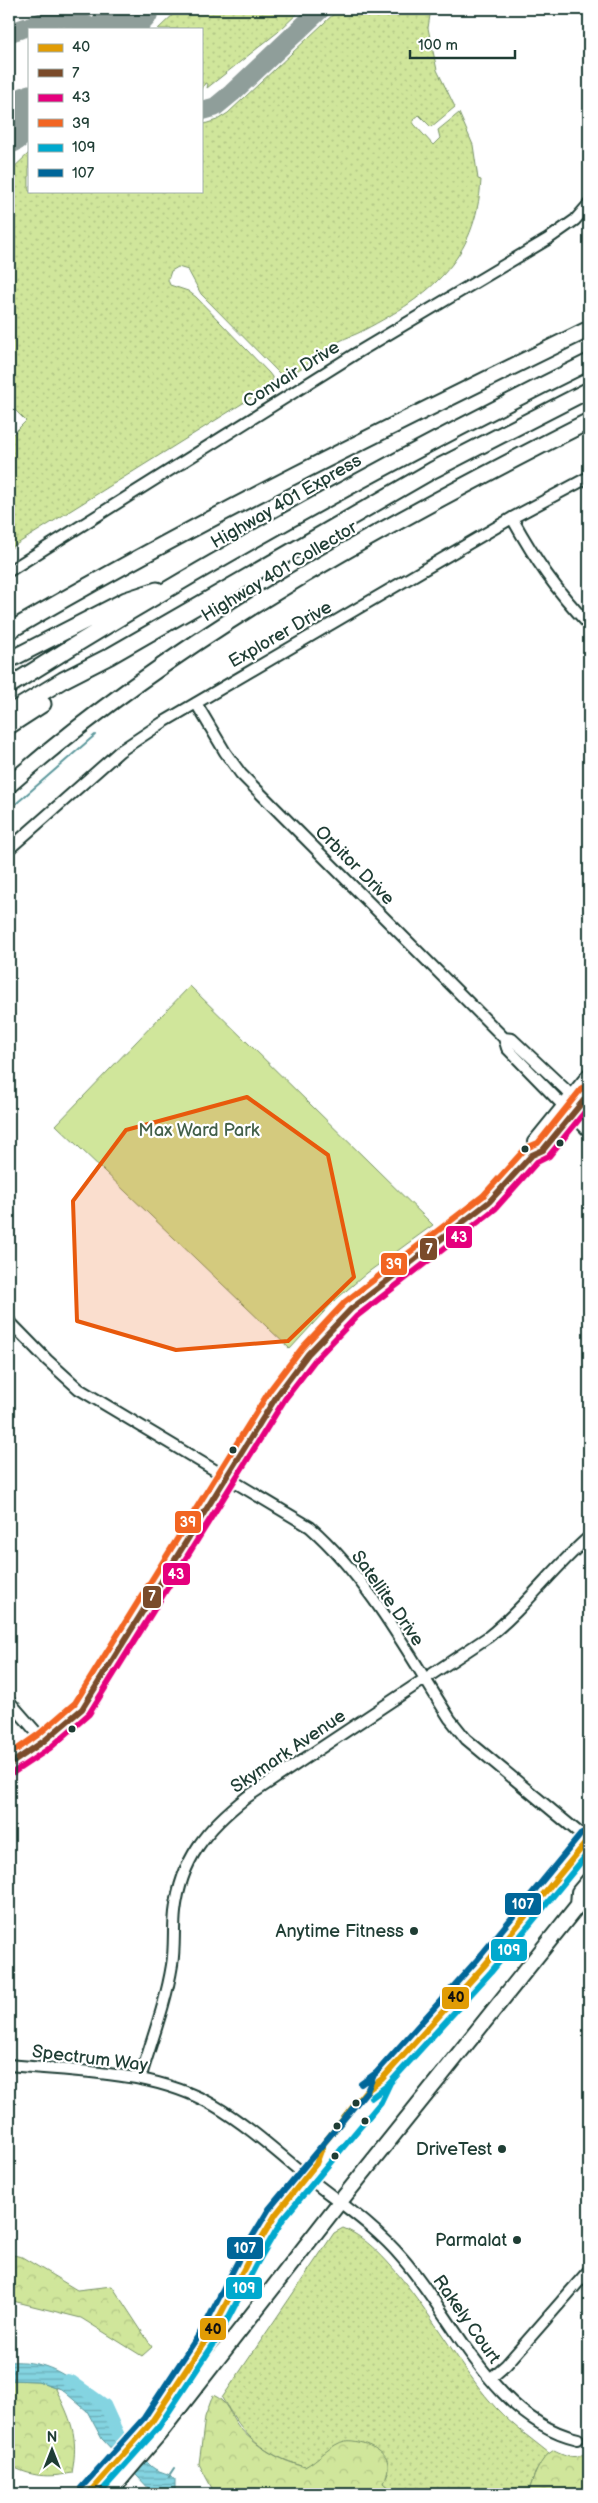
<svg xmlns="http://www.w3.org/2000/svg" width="598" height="2503" font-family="'Balsamiq Sans',sans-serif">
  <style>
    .grass { fill: url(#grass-dots); stroke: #789268 }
    .forest { fill: url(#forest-crowns); stroke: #789268 }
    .green { fill: #d0e69b; stroke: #789268 }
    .water { fill: url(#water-rules); stroke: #5c989c }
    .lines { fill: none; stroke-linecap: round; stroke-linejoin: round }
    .stream { stroke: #5c989c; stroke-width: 2 }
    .river { stroke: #84d4e1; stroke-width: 12 }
    .taxiway { stroke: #8f9e9a; stroke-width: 19 }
    .runway { stroke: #8f9e9a; stroke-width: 48 }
    .minor-casing { stroke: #1f3d34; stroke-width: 14 }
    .major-casing { stroke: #1f3d34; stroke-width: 18 }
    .highway-casing { stroke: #1f3d34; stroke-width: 19 }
    .minor { stroke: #fff; stroke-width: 10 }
    .major { stroke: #fff; stroke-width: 14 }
    .highway { stroke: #fff; stroke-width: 15 }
    .bus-1-casing { stroke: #fff; stroke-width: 10 }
    .bus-2-casing { stroke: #fff; stroke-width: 10 }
    .bus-3-casing { stroke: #fff; stroke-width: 10 }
    .bus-4-casing { stroke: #fff; stroke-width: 10 }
    .bus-5-casing { stroke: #fff; stroke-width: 10 }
    .bus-6-casing { stroke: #fff; stroke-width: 10 }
    .bus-1 { stroke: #e19c05; stroke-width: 6 }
    .bus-2 { stroke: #7a4b2a; stroke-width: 6 }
    .bus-3 { stroke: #e5007d; stroke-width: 6 }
    .bus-4 { stroke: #f26522; stroke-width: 6 }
    .bus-5 { stroke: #00a9ce; stroke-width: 6 }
    .bus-6 { stroke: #069; stroke-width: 6 }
    .marked { fill: #e8590c; fill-opacity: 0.2; stroke: #e8590c; stroke-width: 4; stroke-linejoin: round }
    .bus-dot { fill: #1f3d34; stroke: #fff; stroke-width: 2 }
    .labels { text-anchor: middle; stroke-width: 4.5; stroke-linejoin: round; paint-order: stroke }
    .street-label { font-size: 18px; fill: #1f3d34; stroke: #fff }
    .park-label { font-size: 18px; fill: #425f49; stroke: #fff }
    .poi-label { font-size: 18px; fill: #1f3d34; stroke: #fff; text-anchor: end }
    .line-badge { stroke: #fff; stroke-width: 2 }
    .badge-label { font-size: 14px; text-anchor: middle; font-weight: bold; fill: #fff }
    .pale-badge-label { font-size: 14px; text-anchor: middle; font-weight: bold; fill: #111 }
  </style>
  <defs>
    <pattern id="grass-dots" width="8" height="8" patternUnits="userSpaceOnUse" patternTransform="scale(1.25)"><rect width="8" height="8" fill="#d0e69b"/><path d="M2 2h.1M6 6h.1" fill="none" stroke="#b2c686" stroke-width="1.8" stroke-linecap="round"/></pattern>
    <pattern id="forest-crowns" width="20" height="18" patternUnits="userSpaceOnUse" patternTransform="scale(1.25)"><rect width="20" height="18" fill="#d0e69b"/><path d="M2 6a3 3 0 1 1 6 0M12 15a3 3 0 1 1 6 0" fill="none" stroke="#b2c686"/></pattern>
    <pattern id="water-rules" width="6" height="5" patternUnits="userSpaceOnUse" patternTransform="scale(1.25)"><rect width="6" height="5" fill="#84d4e1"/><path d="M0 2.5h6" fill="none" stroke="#6badb7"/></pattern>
  </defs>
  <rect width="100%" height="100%" fill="#fff"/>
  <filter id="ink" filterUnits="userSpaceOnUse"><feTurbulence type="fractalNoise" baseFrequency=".02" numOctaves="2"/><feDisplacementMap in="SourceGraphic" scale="10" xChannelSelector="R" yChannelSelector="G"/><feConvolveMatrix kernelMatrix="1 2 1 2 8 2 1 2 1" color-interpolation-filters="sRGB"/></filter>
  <g filter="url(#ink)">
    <path class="grass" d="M 179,9 L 302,9 L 278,32 L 207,88 L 208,84 L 205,83 L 201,91 L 201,29 L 158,29 Z
      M 339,9 L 431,9 L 428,28 L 437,70 L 455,107 L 431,127 L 419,115 L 413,120 L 414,124 L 433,145 L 440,138 L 438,130 L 459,113 L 473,145 L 478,179 L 481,180 C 476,260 431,295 364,330 C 356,335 347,337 340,341 C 323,350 299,375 282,376 L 201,294 L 188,270 L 178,267 L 171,271 L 168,280 L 170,285 L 188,291 L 196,297 L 269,373 L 272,377 L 272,385 L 9,549 L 9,438 L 26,421 L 9,404 L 9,172 L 29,153 L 29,191 L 201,191 L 201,125 L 217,120 L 228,113 Z
      M 343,2228 C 395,2247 451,2356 489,2400 C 506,2421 528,2436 549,2453 L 535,2473 L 528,2494 L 396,2494 L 384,2483 L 388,2472 L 335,2445 L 320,2459 L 305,2467 C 260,2453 246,2438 222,2398 L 334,2233 Z"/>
    <path class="forest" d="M 9,2254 L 22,2257 L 77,2290 L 112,2286 L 152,2347 L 142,2356 L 81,2318 L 9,2300 Z
      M 9,2380 L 38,2381 L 55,2387 C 71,2420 79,2435 72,2473 C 47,2478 32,2477 9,2465 Z
      M 213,2395 C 228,2401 230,2416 239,2427 C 257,2448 279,2460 305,2467 C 316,2461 333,2443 345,2441 C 357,2439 382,2448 387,2460 C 390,2468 386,2476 384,2483 L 396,2494 L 215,2494 L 199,2464 L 205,2417 Z
      M 554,2450 C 567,2456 577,2461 589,2450 L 589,2494 L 528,2494 C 533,2479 539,2458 554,2450 Z"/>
    <path class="green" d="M 190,986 L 433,1225 L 367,1273 L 333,1302 L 290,1349 L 56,1125 Z"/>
    <path class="water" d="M 9,2362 C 71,2358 97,2406 133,2446 C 140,2453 147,2464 155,2469 C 162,2473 167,2472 175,2479 L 175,2489 L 178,2494 L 154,2494 L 102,2439 L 87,2411 L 61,2389 L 38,2381 L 9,2380 Z"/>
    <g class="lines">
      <path class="stream" d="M 9,813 L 10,809 L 95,735
        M 169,2477 L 175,2468"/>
      <path class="river" d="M 67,2380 L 73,2382 L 105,2405 L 120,2438"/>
      <path class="taxiway" d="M 58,17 L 78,20 L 93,29
        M 125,29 L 137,9
        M 9,33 L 80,9
        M 201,111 L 215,107 L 232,93 L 321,9
        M 9,119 L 29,94"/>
      <path class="runway" d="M 114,29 L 135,9
        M 9,129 L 29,110"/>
      <g class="minor-casing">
        <path id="minor" d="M 512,518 C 536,561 555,589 589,625
          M 9,571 L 355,354 L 548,239 L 575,220 L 589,204
          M 196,703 L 225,752 L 241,774 L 504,1038 L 507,1048 L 589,1132
          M 9,849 L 120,751 L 162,723 L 512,518 L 589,477
          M 504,1038 L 512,1039 L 565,1089 L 589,1115
          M 532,1155 L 533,1142 L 589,1073
          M 9,1321 L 47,1360 L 79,1389 L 310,1527 C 369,1579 408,1653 450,1719 L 466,1739 L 589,1841
          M 9,1701 L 44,1741
          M 9,1765 L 44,1741 L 82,1709 L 234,1468 L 278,1394 L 308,1354 L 351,1309 L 462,1225 L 489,1202 L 532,1155 L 543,1150 L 589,1094
          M 9,2065 C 78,2072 153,2070 215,2106 C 249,2126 280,2155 311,2180 C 343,2205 377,2228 403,2259 C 455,2319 494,2420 578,2439
          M 140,2079 C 151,2042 166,2003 172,1965 C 175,1947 173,1930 175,1912 C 181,1859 207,1828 247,1797 L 488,1637 C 525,1608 553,1568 589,1537
          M 490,2379 L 506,2365 L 589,2270"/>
      </g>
      <g class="major-casing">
        <path id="major" d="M 578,1905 L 579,1892 L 589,1880
          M 108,2494 L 159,2434 L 339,2203 L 578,1905 L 589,1896"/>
      </g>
      <g class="highway-casing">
        <path id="highway" d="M 9,631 C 197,521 393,425 589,329
          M 9,660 L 126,600 L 157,590
          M 9,686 C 196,568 391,460 589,362
          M 9,713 L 63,680 L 110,656 L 433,470 L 589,390
          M 9,726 L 43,704
          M 9,785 C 181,634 386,524 589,421"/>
      </g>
      <use href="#minor" class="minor"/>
      <use href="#major" class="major"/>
      <use href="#highway" class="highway"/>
      <g class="bus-1-casing">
        <path id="bus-1" d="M 88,2494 L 151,2423 L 212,2331 L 248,2261 L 276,2214 L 316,2164 L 324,2143 L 365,2092 L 382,2079 L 484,1966 L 589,1839"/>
      </g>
      <g class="bus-2-casing">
        <path id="bus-2" d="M 9,1765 L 44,1741 L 82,1709 L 278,1394 L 308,1354 L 351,1309 L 489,1202 L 532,1155 L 543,1150 L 589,1094"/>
      </g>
      <g class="bus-3-casing">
        <path id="bus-3" d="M 14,1772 L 50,1748 L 89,1714 L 285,1399 L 315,1360 L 357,1316 L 495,1209 L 537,1162 L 549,1156 L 589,1107"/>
      </g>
      <g class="bus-4-casing">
        <path id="bus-4" d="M 9,1755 L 39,1734 L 75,1703 L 270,1390 L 302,1348 L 345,1302 L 483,1196 L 526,1148 L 538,1143 L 582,1088"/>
      </g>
      <g class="bus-5-casing">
        <path id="bus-5" d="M 371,2098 L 388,2085 L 491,1972 L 589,1852
          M 99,2494 L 158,2428 L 219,2336 L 256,2265 L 283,2219 L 381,2102 L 390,2083"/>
      </g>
      <g class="bus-6-casing">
        <path id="bus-6" d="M 361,2084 L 376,2073 L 477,1960 L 582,1833
          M 81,2488 L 144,2418 L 204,2327 L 240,2257 L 269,2209 L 367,2091 L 374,2075"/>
      </g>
      <use href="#bus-1" class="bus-1"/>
      <use href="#bus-2" class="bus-2"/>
      <use href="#bus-3" class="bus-3"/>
      <use href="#bus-4" class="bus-4"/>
      <use href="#bus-5" class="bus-5"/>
      <use href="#bus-6" class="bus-6"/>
    </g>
  </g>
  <path class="marked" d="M 247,1097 L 328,1155 L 354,1277 L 288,1341 L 176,1350 L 77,1321 L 73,1201 L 126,1130 Z"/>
  <g class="bus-dot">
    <circle cx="560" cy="1143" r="4.5"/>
    <circle cx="525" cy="1149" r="4.5"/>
    <circle cx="233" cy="1450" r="4.5"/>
    <circle cx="72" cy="1729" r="4.5"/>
    <circle cx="414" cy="1931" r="5"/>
    <circle cx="356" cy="2103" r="4.5"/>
    <circle cx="365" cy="2121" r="4.5"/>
    <circle cx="337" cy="2126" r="4.5"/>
    <circle cx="502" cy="2149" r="5"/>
    <circle cx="335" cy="2156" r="4.5"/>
    <circle cx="517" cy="2240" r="5"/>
  </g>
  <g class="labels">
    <g class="street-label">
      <text transform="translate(291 374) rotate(-32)" y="6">Convair Drive</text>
      <text transform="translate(286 501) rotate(-30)" y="6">Highway 401 Express</text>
      <text transform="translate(279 571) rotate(-31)" y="6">Highway 401 Collector</text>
      <text transform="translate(280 634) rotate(-30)" y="6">Explorer Drive</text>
      <text transform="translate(355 865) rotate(45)" y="6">Orbitor Drive</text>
      <text transform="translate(388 1598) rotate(55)" y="6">Satellite Drive</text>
      <text transform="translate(288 1751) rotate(-34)" y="6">Skymark Avenue</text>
      <text transform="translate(90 2058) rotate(7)" y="6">Spectrum Way</text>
      <text transform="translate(467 2319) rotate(55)" y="6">Rakely Court</text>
    </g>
    <g class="park-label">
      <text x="199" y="1136">Max Ward Park</text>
    </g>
    <g class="poi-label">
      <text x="404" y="1937">Anytime Fitness</text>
      <text x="492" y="2155">DriveTest</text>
      <text x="507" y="2246">Parmalat</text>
    </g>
  </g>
  <g class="line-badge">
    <rect x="445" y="1225" width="28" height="24" rx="5" fill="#e5007d"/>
    <rect x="419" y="1237" width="19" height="24" rx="5" fill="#7a4b2a"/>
    <rect x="380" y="1252" width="28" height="24" rx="5" fill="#f26522"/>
    <rect x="174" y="1510" width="28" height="24" rx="5" fill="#f26522"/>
    <rect x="162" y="1562" width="29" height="24" rx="5" fill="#e5007d"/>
    <rect x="142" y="1585" width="20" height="24" rx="5" fill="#7a4b2a"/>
    <rect x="504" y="1892" width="38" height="24" rx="5" fill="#069"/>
    <rect x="490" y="1938" width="38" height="24" rx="5" fill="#00a9ce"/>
    <rect x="441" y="1986" width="29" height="24" rx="5" fill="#e19c05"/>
    <rect x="226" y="2236" width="38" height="24" rx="5" fill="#069"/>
    <rect x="225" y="2276" width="38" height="24" rx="5" fill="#00a9ce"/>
    <rect x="199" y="2317" width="28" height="24" rx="5" fill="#e19c05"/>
  </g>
  <g class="badge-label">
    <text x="459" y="1242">43</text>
    <text x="429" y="1254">7</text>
    <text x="394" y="1269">39</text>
    <text x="188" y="1527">39</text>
    <text x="176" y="1579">43</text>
    <text x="152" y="1601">7</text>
    <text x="523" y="1909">107</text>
    <text x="509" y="1955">109</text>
    <text x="245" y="2253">107</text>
    <text x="244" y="2293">109</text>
  </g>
  <g class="pale-badge-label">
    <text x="456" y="2002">40</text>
    <text x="213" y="2334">40</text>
  </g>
  <rect width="598" height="2503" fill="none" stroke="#fff" stroke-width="30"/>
  <rect x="15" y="15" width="568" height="2473" fill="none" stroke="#1f3d34" stroke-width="2" filter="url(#ink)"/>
  <rect x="28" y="28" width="175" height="165" fill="#ffffff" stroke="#a5b1ae"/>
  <rect x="38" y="44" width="25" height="8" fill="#e19c05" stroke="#a5b1ae"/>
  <text x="72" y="52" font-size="15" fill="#1f3d34">40</text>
  <rect x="38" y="69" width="25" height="8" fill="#7a4b2a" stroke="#a5b1ae"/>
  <text x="72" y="78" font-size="15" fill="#1f3d34">7</text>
  <rect x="38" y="94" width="25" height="8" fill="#e5007d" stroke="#a5b1ae"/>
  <text x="72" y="102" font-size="15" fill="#1f3d34">43</text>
  <rect x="38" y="119" width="25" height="8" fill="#f26522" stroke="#a5b1ae"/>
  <text x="72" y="128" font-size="15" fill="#1f3d34">39</text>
  <rect x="38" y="144" width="25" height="8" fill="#00a9ce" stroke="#a5b1ae"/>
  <text x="72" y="152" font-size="15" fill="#1f3d34">109</text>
  <rect x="38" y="169" width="25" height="8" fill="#006699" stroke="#a5b1ae"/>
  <text x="72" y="178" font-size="15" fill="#1f3d34">107</text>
  <g transform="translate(52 2450)" stroke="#ffffff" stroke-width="4" paint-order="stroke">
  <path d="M0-4L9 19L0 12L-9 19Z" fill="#1f3d34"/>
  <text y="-8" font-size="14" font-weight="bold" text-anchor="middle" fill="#1f3d34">N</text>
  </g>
  <path d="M410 50v8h105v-8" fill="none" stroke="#1f3d34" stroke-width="2.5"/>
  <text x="418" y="50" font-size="15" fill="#1f3d34" stroke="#ffffff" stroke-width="4" paint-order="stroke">100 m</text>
</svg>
